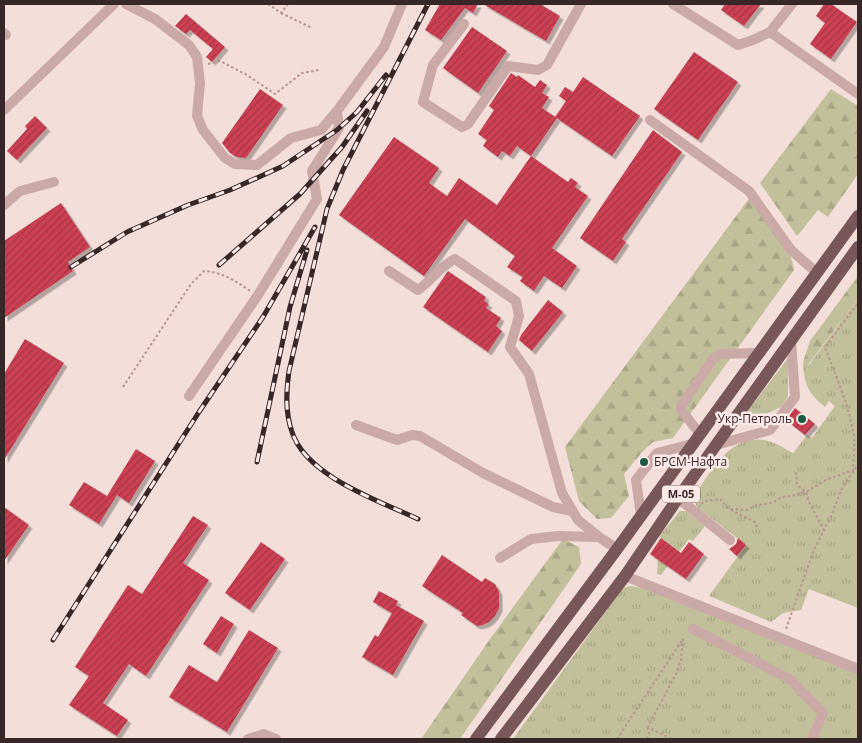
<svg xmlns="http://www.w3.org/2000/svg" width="862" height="743" font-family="'Open Sans',sans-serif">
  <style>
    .grass { fill: url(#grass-tufts) }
    .forest { fill: url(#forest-firs) }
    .building { fill: url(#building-hatch); filter: url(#shadow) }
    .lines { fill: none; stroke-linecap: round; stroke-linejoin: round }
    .path { stroke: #b79290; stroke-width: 2; stroke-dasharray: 2.5 2.5; stroke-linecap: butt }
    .minor { stroke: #cba9a6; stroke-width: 10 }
    .major { stroke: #795759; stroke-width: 12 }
    .rail-casing { stroke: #372728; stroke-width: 5 }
    .rail { stroke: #faeae7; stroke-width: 3; stroke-dasharray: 9; stroke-linecap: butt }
    .poi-dot { fill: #1b5a46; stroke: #faeae7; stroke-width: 2 }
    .labels { text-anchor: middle; stroke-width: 5; stroke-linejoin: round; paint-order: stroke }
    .shield { fill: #faeae7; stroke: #726261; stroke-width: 1 }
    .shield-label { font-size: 11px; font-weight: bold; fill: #372728 }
    .poi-label { font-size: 12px; fill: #372728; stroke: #faeae7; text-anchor: end }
  </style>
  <defs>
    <pattern id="grass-tufts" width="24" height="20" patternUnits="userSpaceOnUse" patternTransform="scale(1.25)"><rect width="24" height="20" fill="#c2c09a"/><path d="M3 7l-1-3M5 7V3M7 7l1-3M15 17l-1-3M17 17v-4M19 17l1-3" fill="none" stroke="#a7a585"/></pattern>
    <pattern id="forest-firs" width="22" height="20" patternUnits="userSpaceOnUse" patternTransform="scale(1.25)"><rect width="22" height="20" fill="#c2c09a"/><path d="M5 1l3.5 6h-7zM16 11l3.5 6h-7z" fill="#a7a585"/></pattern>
    <pattern id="building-hatch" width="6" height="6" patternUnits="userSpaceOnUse" patternTransform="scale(1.25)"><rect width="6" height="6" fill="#cb4053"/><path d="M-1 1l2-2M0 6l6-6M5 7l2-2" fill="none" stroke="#a63645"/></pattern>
    <filter id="shadow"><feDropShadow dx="3.5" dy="3.5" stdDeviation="0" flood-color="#0004"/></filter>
  </defs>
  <rect width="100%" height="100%" fill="#f3deda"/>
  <path class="grass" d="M 858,298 L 858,608 L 809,589 L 801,610 L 783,613 L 771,622 L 709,596 L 746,545 L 697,507 L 693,498 C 710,473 731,431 768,441 C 777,443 785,449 793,453 L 807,435 L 812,438 L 835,406 L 829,401 L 825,407 C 808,393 804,384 803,362 L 809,365 Z
    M 788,358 L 788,397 L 781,407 L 745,424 L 741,423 L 740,421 Z
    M 680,511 L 686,511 L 705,526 L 693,541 L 689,539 L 661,575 L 657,574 L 658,560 L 670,545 L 659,536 Z
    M 630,586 L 643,588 L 858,673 L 858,739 L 513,739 L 623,588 Z"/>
  <path class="forest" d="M 831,89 L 858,106 L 858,174 L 828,217 L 818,210 L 797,236 L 760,183 Z
    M 751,196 C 765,217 791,244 794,270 L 673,438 L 653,442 L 643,451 L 624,474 L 629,496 L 611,518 L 597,519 L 579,501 L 565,447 Z
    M 858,276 L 858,298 L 808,365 L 803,362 L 810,341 Z
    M 563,539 L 579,547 L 581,564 L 460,739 L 421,739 L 490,639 Z"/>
  <path class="building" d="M 440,4 L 478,4 L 473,13 L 465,8 L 441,40 L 425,30 Z
    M 483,4 L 540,4 L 560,16 L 546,41 Z
    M 725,4 L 761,4 L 744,26 L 721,10 Z
    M 824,4 L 831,4 L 857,22 L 831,59 L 810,44 L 825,23 L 816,16 Z
    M 186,14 L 225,47 L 212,62 L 206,57 L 213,49 L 190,30 L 186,34 L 175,26 Z
    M 472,27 L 507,51 L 478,93 L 443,68 Z
    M 694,52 L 738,82 L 698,140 L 654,109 Z
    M 511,73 L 517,77 L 518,75 L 535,87 L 540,80 L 547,85 L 542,93 L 549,97 L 542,108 L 557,118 L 531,156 L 517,146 L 510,156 L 502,151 L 498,157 L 483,146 L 487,140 L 478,134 L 494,110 L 489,106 Z
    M 583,77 L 640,116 L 612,156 L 555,117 L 566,101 L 559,96 L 565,87 L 573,92 Z
    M 260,89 L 283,105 L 246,158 L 237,157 L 230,153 L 222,143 Z
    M 35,116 L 47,128 L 17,160 L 7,151 L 27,129 L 25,126 Z
    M 653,130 L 682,152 L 622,239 L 626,242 L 613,261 L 580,238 Z
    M 394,137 L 439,168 L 429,183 L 447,196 L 459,178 L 497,205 L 531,156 L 568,182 L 571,178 L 578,183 L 575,187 L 588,196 L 552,248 L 577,266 L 562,288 L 544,276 L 534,291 L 520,281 L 523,277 L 507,267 L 515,256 L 465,219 L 424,276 L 339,215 Z
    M 61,203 L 90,247 L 68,262 L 73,271 L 4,318 L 4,241 Z
    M 448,271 L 486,297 L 484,301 L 489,304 L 486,308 L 501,318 L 496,326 L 502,331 L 488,352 L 423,307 Z
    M 548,300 L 563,312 L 532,351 L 519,340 L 521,335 Z
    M 25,339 L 64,363 L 4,460 L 4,374 Z
    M 795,408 L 815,424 L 805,435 L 786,420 Z
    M 136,449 L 155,461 L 129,503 L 117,495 L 99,524 L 69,505 L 84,482 L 107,496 Z
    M 4,507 L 29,525 L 4,561 Z
    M 193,516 L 208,525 L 183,563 L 209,580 L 146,676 L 129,664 L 103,703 L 128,720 L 117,736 L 69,705 L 89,676 L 75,667 L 128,585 L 142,594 Z
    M 661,538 L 681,553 L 689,542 L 704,554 L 686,579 L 650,554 Z
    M 738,538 L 746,545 L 737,556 L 729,549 L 736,544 Z
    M 261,542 L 285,559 L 250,610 L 225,593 Z
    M 442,555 L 482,582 L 485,578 L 495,584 L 499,592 L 499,608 L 495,616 L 489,622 L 483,625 L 477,626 L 461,615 L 463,613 L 422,586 Z
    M 379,591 L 398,601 L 396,605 L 424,621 L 393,675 L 362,657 L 375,635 L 378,637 L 392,613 L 373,602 Z
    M 221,616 L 234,624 L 217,653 L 203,644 Z
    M 249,630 L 278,648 L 227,732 L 169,697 L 189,665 L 217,682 Z"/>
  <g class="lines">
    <path class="path" d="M 268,4 L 281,13 L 288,4
      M 281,13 L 312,28
      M 208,64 L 220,61 L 247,75 L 275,94 L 302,73 L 319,70
      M 123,387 L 191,284 L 204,271 C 222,272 236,281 250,291
      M 796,472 L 797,485 L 806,492 L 809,502 L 824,530
      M 701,504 L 706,501 L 720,499 L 729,509 L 747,510 L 757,505 L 772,503 L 782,497 L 797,495 L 806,492 L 826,480 L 853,470 C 853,458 856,443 853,431 C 848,403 835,374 825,347 L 858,303
      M 731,510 L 755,522 L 758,530
      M 786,629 L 813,552 L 832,514 L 842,488 L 858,465
      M 617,739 L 683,639
      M 647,739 L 649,734 L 648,727
      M 671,739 L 648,727 L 677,672 L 681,660 L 683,638"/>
    <path class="minor" d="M 126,4 L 155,19 L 189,45 L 197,57 L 200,83 L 197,116 L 203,130 L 225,158 L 235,164 L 257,165 L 291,138 L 321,130 L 337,111 L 384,47 L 402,4
      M 673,4 L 738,45 L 753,40 L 770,32 L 858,94
      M 464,24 L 433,65 L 423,102 L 462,127 L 468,124 L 508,66 L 538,70 L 547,65 L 581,4
      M 770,32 L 792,4
      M 4,33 L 6,35
      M 4,110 L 114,4
      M 650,120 L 749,191 L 791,250 L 817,273
      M 4,205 L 20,191 L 54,182
      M 389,271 L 418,290 C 432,280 440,266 455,259 L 516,301 L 519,316 L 510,347 L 529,374 L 562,493 L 578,520 L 599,537 L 617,549
      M 189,396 L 258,295 L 317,199 L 312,171 L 339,128 L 337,111
      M 356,425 L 397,440 L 412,435 L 420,436 L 483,473 L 553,507 L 572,511
      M 700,434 L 681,410 L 681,406 L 713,359 L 720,354 L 758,353
      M 716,445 L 770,430 L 795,397 L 791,340
      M 678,498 L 730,540
      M 641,515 L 636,480 L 657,453 L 692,444
      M 500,558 L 531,539 L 558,536 L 599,537
      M 625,576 L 858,669
      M 693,629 L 791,680 L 823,713 L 812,739
      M 248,739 L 264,734 L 276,739"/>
    <path class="major" d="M 476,739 L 617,549 L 858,216
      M 501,739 L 625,576 L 678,498 L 858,247"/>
    <g class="rail-casing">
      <path id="rail" d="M 219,265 L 300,194 L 342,147 L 367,111
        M 71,267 L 127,232 L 188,205 L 230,190 L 283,166 L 337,130 L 357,112 L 386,75
        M 257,462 L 290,307 L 307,250
        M 418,519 C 379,501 306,476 292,432 C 285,412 286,392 289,371 L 327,209 L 343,170 L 428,4
        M 53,640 L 199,412 L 263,317 L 315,227"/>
    </g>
    <use href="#rail" class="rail"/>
  </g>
  <g class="poi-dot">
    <circle cx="802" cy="419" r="5"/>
    <circle cx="644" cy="462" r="5"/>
  </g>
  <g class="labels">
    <rect class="shield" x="662" y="485.5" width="38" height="17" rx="4"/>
    <g class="shield-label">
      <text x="681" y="498">М-05</text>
    </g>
    <g class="poi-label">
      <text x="792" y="423">Укр-Петроль</text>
      <text x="654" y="466" text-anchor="start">БРСМ-Нафта</text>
    </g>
  </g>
  <rect width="862" height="743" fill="none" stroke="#372728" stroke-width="10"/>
</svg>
